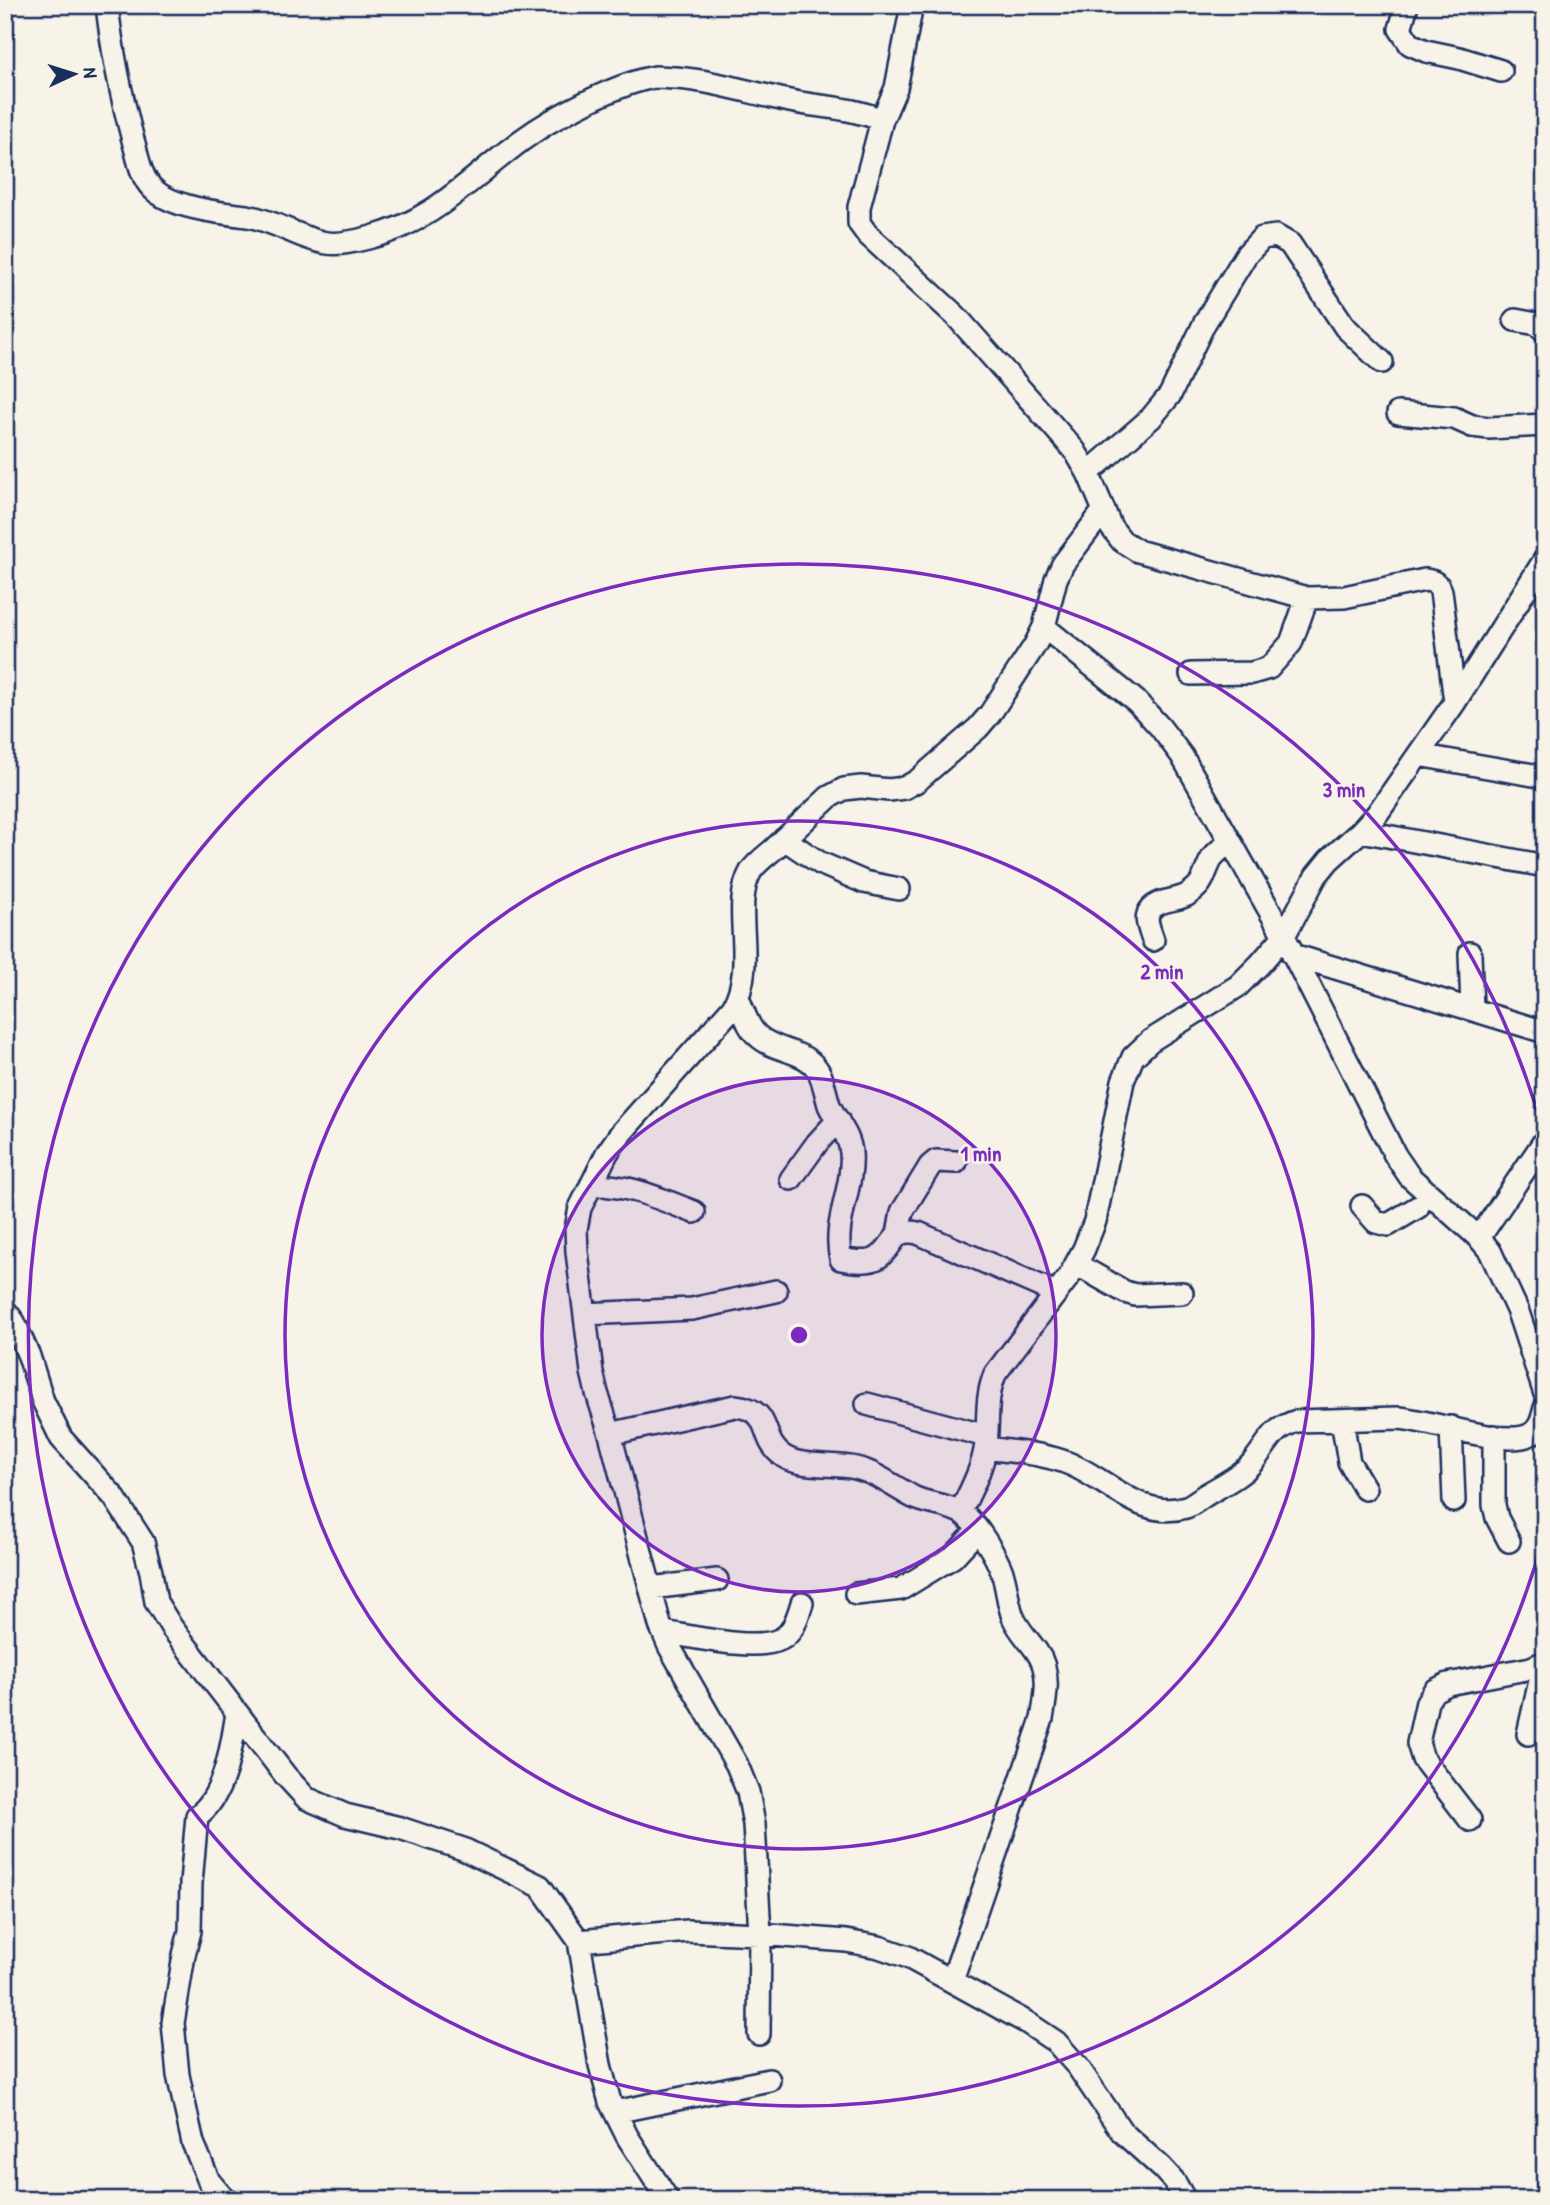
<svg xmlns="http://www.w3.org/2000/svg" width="1550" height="2205" font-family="'Patrick Hand',sans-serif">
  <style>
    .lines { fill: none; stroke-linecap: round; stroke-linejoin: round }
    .minor-casing { stroke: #1b2f5e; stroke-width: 26 }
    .minor { stroke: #f7f3e8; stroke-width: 21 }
    .ring { fill: none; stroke: #7b2cbf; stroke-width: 3.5 }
    .centre { fill: #7b2cbf; stroke: #f7f3e8; stroke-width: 3.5 }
    .ring-label { font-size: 21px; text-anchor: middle; font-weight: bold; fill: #7b2cbf; stroke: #f7f3e8; stroke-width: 5; stroke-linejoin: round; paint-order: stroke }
  </style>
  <rect width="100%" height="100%" fill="#f7f3e8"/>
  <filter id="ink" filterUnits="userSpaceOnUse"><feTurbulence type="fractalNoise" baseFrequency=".0143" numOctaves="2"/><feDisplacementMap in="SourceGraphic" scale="14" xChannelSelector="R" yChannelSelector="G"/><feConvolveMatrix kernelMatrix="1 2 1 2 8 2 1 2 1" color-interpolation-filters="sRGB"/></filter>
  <g filter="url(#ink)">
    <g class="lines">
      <g class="minor-casing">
        <path id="minor" d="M 107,5 C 112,51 121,95 133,140 C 138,156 140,176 152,188 C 171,208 221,213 247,216 C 277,221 300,239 327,243 C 340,245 356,241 368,238 C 434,222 470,178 522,140 C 553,117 618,83 655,77 C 662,77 670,78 676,78 C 714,81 748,92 785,100 C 820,108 848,106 882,120
          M 912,5 L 896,88 L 882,120 L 859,207 L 859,223 L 867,234 L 956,316 L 1075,451 L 1088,473 L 1111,527 L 1122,541 L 1138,551 L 1307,598 L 1344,597 L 1425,580 C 1433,581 1438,583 1441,591 L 1455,702
          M 1407,5 L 1400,29 L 1410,44 L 1426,51 L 1459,58 L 1501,71
          M 1515,320 L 1537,324 L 1545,331
          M 1398,413 L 1454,418 L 1472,426 L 1489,428 L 1545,425
          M 1088,473 L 1151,418 L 1170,395 L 1204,324 L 1246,255 L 1262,238 L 1276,236 L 1290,244 L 1345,327 L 1382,362
          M 1044,627 L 1136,701 L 1160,727 L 1182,756 L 1284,936 L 1395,1155 L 1410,1177 L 1479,1238 L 1490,1251 L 1518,1312 L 1545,1394
          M 1191,674 L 1252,673 L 1269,668 L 1291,643 L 1307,598
          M 1418,755 L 1545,777
          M 1361,831 L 1545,866
          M 784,839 L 820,863 L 864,882 L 899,889
          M 1153,940 C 1150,930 1143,918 1151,909 C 1160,899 1176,901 1187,895 C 1205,883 1202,878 1211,860 C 1214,853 1224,847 1230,842
          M 1470,953 L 1472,1009
          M 1293,955 L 1545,1032
          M 738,998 C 744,1011 747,1027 758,1036 C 776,1053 808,1049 820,1074 C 824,1084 826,1095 829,1105 C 836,1121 850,1135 851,1153 C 854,1189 832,1223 841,1259 C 851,1261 870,1264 879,1257 C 896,1244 892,1228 918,1233 L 1056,1293
          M 791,1179 L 817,1143 L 838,1120
          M 591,1185 C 629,1184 660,1199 694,1212
          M 1362,1206 L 1376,1222 L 1388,1225 L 1418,1207
          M 898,1234 L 902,1212 L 930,1166 L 936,1161 L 956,1162
          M 1479,1238 L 1545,1140
          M 1076,1264 L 1125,1292 L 1135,1295 L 1182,1293
          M 5,1310 L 14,1322 L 29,1356 L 43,1401 L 61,1438 L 114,1497 L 143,1542 L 151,1572 L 156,1602 L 172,1628 L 285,1775 L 306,1798 L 345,1815 L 400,1828 L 463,1849 L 540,1886 L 579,1941 L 600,2065 L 610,2102 L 627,2136 L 668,2200
          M 585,1314 L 692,1309 L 776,1291
          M 867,1404 L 986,1436
          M 1342,1420 L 1349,1462 L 1365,1489
          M 1451,1427 L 1454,1501
          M 610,1434 L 735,1406 C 775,1410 758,1439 783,1456 C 800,1468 835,1463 856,1468 C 877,1473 894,1487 913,1497 C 927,1504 944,1504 958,1511 C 974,1517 998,1559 1003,1575 C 1007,1589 1008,1604 1013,1617 C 1019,1631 1029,1640 1037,1652 C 1051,1671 1046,1697 1042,1719 L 952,1981
          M 1494,1436 L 1494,1505 L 1497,1518 L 1509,1541
          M 986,1448 C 1013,1452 1044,1453 1070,1464 C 1107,1479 1142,1521 1186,1507 C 1192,1505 1198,1500 1204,1496 C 1220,1486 1240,1477 1252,1463 C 1269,1444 1270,1429 1297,1421 L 1398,1418 C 1431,1420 1503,1447 1529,1435 C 1540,1430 1542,1419 1545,1408
          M 961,1511 C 970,1491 981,1472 985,1450 C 990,1423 984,1401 995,1374 L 1070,1275 L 1084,1249 L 1095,1221 L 1123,1081 L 1133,1057 L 1150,1041 L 1238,986 L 1260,964 L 1284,936 L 1316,876 L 1329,860 L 1361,831 L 1377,814 L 1455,702 L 1545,559
          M 651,1588 L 717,1580
          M 856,1594 L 901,1589 L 953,1557 L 977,1531
          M 663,1632 C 689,1636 758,1652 781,1639 C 794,1633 798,1615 802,1603
          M 1528,1734 L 1544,1663
          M 1470,1820 L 1423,1759 L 1418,1743 L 1427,1702 L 1434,1691 L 1448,1684 L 1531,1668 L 1545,1662
          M 579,1941 L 688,1931 L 760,1934 L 846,1941 L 879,1947 L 908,1957 L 1026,2022 L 1056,2042 L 1078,2067 L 1122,2132 L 1162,2168 L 1174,2181 L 1185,2200
          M 759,2034 L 760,1934 L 754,1824 L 748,1792 L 737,1765 L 669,1646 L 660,1625 L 610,1434 L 597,1393 L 592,1372 L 577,1252 L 576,1229 L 580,1208 L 607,1153 L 621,1133 L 733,1007 C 758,963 730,907 751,871 C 756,863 767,855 774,849 C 792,832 811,814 829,797 L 844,789 L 861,787 L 889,790 L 904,788 L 917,781 L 978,728 L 990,714 L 1035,645 L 1044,627 L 1056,579 L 1063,564 L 1104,510
          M 615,2112 L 769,2080
          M 225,2200 L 209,2181 L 193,2143 L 178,2075 L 173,2023 L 184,1955 L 190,1931 L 191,1883 L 197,1816 C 225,1797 232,1744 237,1713"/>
      </g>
      <use href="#minor" class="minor"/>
    </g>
  </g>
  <circle cx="799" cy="1335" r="257" fill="#7b2cbf" fill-opacity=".12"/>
  <g class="ring">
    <circle cx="799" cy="1335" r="257"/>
    <circle cx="799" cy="1335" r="514"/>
    <path d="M1544 1535A771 771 0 1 1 1544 1135"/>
  </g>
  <circle cx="799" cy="1335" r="10" class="centre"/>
  <g class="ring-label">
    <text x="1344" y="797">3 min</text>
    <text x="1162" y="979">2 min</text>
    <text x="981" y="1161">1 min</text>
  </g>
  <rect width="1550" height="2205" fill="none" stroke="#f7f3e8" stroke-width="28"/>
  <rect x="14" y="14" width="1522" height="2177" fill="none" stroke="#1b2f5e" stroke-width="2.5" filter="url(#ink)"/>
  <g transform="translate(74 74) rotate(86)" stroke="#f7f3e8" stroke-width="5" paint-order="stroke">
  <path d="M0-5L12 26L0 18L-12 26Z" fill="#1b2f5e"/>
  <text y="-10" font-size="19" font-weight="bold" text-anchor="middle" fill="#1b2f5e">N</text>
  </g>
</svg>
